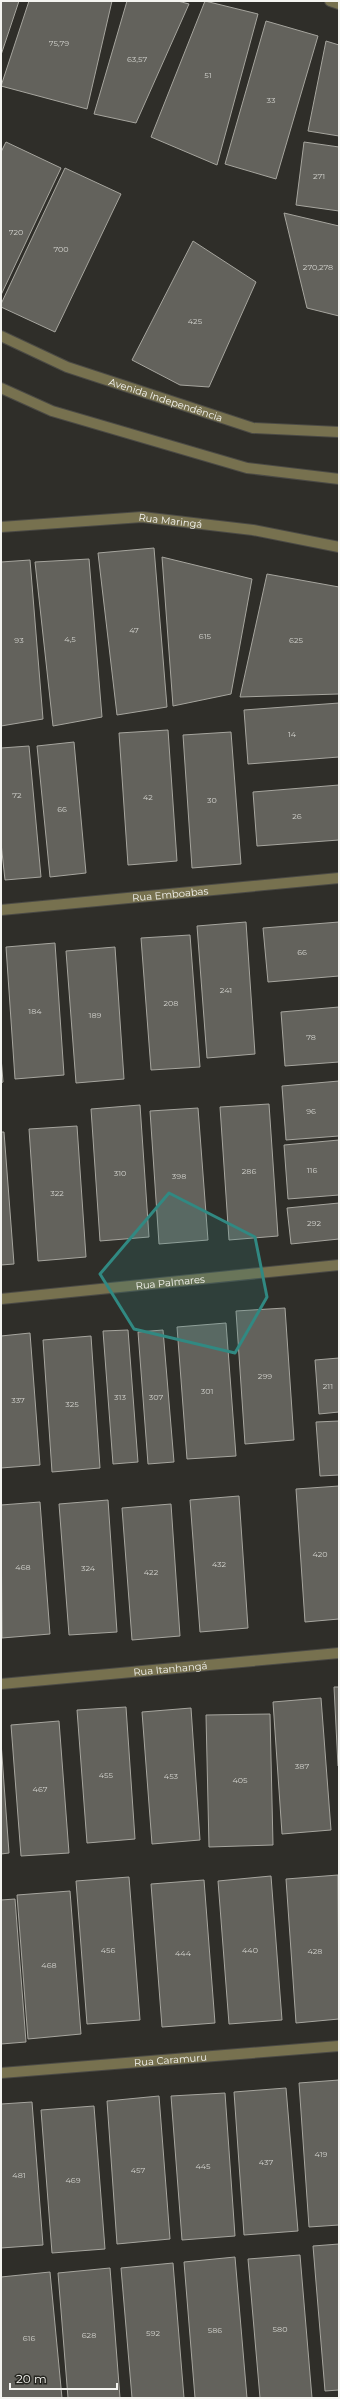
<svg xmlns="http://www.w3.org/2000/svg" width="340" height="2399" font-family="Montserrat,sans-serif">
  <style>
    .building { fill: #63625c; stroke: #a6a59e }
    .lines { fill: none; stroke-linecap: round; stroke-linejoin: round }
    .minor-casing { stroke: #4b4a45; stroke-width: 12 }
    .minor { stroke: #77714f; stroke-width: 10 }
    .marked { fill: #318982; fill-opacity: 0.2; stroke: #318982; stroke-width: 3; stroke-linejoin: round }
    .labels { text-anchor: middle; stroke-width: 3; stroke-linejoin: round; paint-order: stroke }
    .number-label { font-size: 8px; fill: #d0d0cb }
    .street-label { font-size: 10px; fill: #f4f4f0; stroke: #25251f }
  </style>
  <rect width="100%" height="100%" fill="#2f2e29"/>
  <path class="building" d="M 1,1 L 19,1 L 1,55 Z
    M 29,1 L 112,1 L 87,109 L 1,86 Z
    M 127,1 L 178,1 L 189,4 L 136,123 L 94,114 Z
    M 205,1 L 258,14 L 217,165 L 151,137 Z
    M 266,21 L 318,36 L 276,179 L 225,164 Z
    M 326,41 L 339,45 L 339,136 L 308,131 Z
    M 6,142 L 61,168 L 1,295 L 1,152 Z
    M 304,142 L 339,147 L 339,211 L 296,205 Z
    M 65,168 L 121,194 L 55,332 L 1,307 L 1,304 Z
    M 284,213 L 339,226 L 339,316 L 307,308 Z
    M 193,241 L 256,282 L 209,387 L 180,385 L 132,360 Z
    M 154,548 L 167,707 L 117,715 L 98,553 Z
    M 162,557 L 252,579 L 231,694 L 173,706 Z
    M 89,559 L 102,717 L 53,726 L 35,562 Z
    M 30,560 L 43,719 L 1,726 L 1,562 Z
    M 267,574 L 339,587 L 339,694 L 240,697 Z
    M 339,703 L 339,757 L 248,764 L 244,710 Z
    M 168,730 L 177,861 L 128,865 L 119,733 Z
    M 231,732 L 241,864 L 192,868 L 183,735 Z
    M 74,742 L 86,873 L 50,877 L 37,746 Z
    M 29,746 L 41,877 L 5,880 L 1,843 L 1,748 Z
    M 339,785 L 339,840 L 257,846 L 253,792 Z
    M 246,922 L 255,1054 L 207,1058 L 197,926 Z
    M 339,922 L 339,976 L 268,982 L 263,928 Z
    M 190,935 L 200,1067 L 151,1070 L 141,938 Z
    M 55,943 L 64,1075 L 15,1079 L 6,947 Z
    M 115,947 L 124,1079 L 76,1083 L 66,951 Z
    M 339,1007 L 339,1062 L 285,1066 L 281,1012 Z
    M 1,1057 L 3,1082 L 1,1083 Z
    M 339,1081 L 339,1136 L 286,1140 L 282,1086 Z
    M 269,1104 L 278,1236 L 229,1240 L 220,1107 Z
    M 140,1105 L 149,1237 L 100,1241 L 91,1109 Z
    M 198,1108 L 208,1240 L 159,1244 L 150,1111 Z
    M 77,1126 L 86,1257 L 38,1261 L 29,1129 Z
    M 1,1132 L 4,1132 L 14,1264 L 1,1265 Z
    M 339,1140 L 339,1195 L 288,1199 L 284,1145 Z
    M 339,1203 L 339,1239 L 291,1244 L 287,1208 Z
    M 285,1308 L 294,1440 L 245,1444 L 236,1311 Z
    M 226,1323 L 236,1456 L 187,1459 L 177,1327 Z
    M 128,1330 L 138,1462 L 113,1464 L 103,1331 Z
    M 163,1330 L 174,1462 L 148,1464 L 138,1332 Z
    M 30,1333 L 40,1465 L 1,1468 L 1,1336 Z
    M 91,1336 L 100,1468 L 52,1472 L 43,1340 Z
    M 339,1358 L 339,1412 L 319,1414 L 315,1360 Z
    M 339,1421 L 339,1475 L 320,1476 L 316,1422 Z
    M 339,1486 L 339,1619 L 305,1622 L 296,1489 Z
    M 239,1496 L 248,1628 L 200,1632 L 190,1500 Z
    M 108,1500 L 117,1632 L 69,1635 L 59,1504 Z
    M 40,1502 L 50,1634 L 2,1638 L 1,1505 Z
    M 171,1504 L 180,1636 L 132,1640 L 122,1508 Z
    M 334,1687 L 339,1687 L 339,1766 L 338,1766 Z
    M 321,1698 L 331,1830 L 282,1834 L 273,1702 Z
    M 126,1707 L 135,1839 L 87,1843 L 77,1710 Z
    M 191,1708 L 200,1840 L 152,1844 L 142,1712 Z
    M 270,1714 L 273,1845 L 209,1847 L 206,1715 Z
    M 59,1721 L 69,1853 L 21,1856 L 11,1725 Z
    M 1,1742 L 9,1853 L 1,1854 Z
    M 338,1875 L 339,2019 L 296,2023 L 286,1879 Z
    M 271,1876 L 282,2020 L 229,2024 L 218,1881 Z
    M 129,1877 L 140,2020 L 87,2024 L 76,1881 Z
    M 204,1880 L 215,2023 L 162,2027 L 151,1884 Z
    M 70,1891 L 81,2034 L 28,2039 L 17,1895 Z
    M 15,1899 L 26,2042 L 1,2044 L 1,1900 Z
    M 339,2080 L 339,2225 L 309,2227 L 299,2083 Z
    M 286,2088 L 298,2231 L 244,2235 L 234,2092 Z
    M 225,2093 L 235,2236 L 182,2240 L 171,2096 Z
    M 159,2096 L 170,2239 L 117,2244 L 107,2101 Z
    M 32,2102 L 43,2245 L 1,2248 L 1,2104 Z
    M 94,2106 L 105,2249 L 52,2253 L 41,2110 Z
    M 339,2244 L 339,2390 L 325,2391 L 313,2246 Z
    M 300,2255 L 312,2398 L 260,2398 L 248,2259 Z
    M 235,2257 L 247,2398 L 195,2398 L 184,2262 Z
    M 173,2263 L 184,2398 L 132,2398 L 121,2268 Z
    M 110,2268 L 120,2398 L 68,2398 L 58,2273 Z
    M 50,2272 L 62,2398 L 1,2398 L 1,2277 Z"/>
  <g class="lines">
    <g class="minor-casing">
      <g id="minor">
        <path d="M 330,1 L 339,4"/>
        <path id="s1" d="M 1,336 L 67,367 L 253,428 L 339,432"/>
        <path d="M 1,388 L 52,411 L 247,468 L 339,479"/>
        <path id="s2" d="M 1,527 L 142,517 L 253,530 L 339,547"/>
        <path id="s3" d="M 1,910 L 339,878"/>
        <path id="s4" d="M 1,1299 L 339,1265"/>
        <path id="s5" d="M 1,1684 L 339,1653"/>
        <path id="s6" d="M 1,2073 L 339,2046"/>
      </g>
    </g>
    <use href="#minor" class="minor"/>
  </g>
  <path class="marked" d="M 169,1193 L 255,1237 L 267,1297 L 235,1353 L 134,1329 L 100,1274 Z"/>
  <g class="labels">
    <g class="number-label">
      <text x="59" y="46">75,79</text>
      <text x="137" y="62">63,57</text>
      <text x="208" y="78">51</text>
      <text x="271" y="103">33</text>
      <text x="319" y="179">271</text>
      <text x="16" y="235">720</text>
      <text x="61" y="252">700</text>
      <text x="318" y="270">270,278</text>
      <text x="195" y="324">425</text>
      <text x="134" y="633">47</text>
      <text x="205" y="639">615</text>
      <text x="70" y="642">4,5</text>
      <text x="19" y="643">93</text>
      <text x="296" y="643">625</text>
      <text x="292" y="737">14</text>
      <text x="17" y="798">72</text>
      <text x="148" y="800">42</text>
      <text x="212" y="803">30</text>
      <text x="62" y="812">66</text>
      <text x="297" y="819">26</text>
      <text x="302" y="955">66</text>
      <text x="226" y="993">241</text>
      <text x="171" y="1006">208</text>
      <text x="35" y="1014">184</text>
      <text x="95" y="1018">189</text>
      <text x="311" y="1040">78</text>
      <text x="311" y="1114">96</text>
      <text x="312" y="1173">116</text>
      <text x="249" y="1174">286</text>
      <text x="120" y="1176">310</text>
      <text x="179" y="1179">398</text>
      <text x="57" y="1196">322</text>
      <text x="314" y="1226">292</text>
      <text x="265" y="1379">299</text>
      <text x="328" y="1389">211</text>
      <text x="207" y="1394">301</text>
      <text x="120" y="1400">313</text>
      <text x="156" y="1400">307</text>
      <text x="18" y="1403">337</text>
      <text x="72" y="1407">325</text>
      <text x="320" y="1557">420</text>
      <text x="219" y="1567">432</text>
      <text x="23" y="1570">468</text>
      <text x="88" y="1571">324</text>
      <text x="151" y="1575">422</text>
      <text x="302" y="1769">387</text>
      <text x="106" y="1778">455</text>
      <text x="171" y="1779">453</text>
      <text x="240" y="1783">405</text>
      <text x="40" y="1792">467</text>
      <text x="108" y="1953">456</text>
      <text x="250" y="1953">440</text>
      <text x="315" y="1954">428</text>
      <text x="183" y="1956">444</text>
      <text x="49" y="1968">468</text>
      <text x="321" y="2157">419</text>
      <text x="266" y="2165">437</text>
      <text x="203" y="2169">445</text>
      <text x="138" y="2173">457</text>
      <text x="19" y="2178">481</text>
      <text x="73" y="2183">469</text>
      <text x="280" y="2332">580</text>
      <text x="215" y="2333">586</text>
      <text x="153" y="2336">592</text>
      <text x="89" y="2338">628</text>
      <text x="29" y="2341">616</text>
    </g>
    <g class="street-label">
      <text dy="4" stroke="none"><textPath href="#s1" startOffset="177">Avenida Independência</textPath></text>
      <text dy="4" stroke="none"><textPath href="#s2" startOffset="170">Rua Maringá</textPath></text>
      <text dy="4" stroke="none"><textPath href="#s3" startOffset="170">Rua Emboabas</textPath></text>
      <text dy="4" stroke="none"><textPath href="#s4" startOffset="170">Rua Palmares</textPath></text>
      <text dy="4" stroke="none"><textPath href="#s5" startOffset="170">Rua Itanhangá</textPath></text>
      <text dy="4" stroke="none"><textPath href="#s6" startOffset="170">Rua Caramuru</textPath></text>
    </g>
  </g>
  <rect width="340" height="2399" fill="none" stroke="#f4f4f0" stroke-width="4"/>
  <path d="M10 2383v6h107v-6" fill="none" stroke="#f4f4f0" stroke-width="2"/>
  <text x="16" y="2383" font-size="12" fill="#f4f4f0" stroke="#25251f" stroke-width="3" paint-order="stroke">20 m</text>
</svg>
